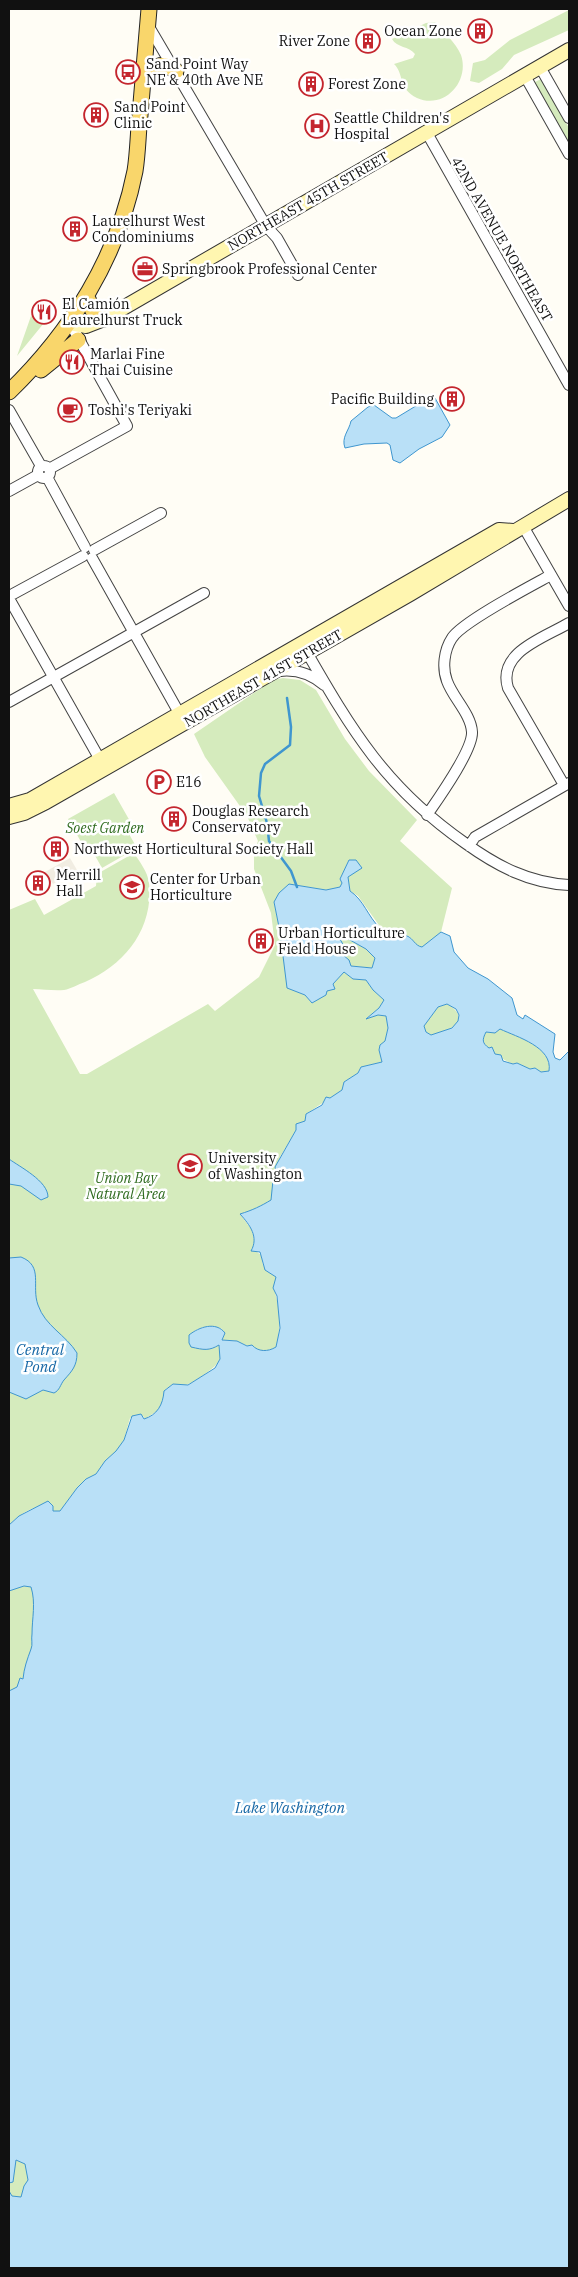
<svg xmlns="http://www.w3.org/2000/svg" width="578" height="2277" font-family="'IBM Plex Serif',serif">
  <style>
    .green { fill: #d5ebbd }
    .plaza { fill: #f1ede2 }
    .water { fill: #b9e0f7; stroke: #3f96cf; fill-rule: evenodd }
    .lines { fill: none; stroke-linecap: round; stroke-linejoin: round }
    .stream { stroke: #3f96cf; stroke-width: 2.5 }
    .street-casing { stroke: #444; stroke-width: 12 }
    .secondary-casing { stroke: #333; stroke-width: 16 }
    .primary-casing { stroke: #222; stroke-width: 17 }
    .street { stroke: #fff; stroke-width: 10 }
    .secondary { stroke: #fff6b0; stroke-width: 14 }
    .primary { stroke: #f9d66b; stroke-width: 15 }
    .labels { text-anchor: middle; stroke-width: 5; stroke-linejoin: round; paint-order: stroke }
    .poi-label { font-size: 14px; fill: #111; stroke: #fff; text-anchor: start }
    .street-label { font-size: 14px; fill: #111; stroke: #fff }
    .park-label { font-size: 14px; font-style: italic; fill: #2f6b1f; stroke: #fff }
    .water-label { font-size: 15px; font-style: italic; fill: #1768a6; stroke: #fff }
  </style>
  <rect width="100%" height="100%" fill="#fffdf5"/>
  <path class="green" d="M 569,10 L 569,30 L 514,55 L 502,69 L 479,83 L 470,81 L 473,63 L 485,60 L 510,40 Z
    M 435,22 C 443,31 456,43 461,55 C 470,82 444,110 417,98 C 398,89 404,73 394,64 L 413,58 L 415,54 C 409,46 397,48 392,39 L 426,23 Z
    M 541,79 L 569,128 L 569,145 L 533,83 Z
    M 31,316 L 44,323 L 17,356 Z
    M 283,678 L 300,680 L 316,690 L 345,739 L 369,771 L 417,820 L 400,841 L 452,888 L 441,932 L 423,947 L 418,947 L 409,936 L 395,934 L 381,928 L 358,896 L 350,891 L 348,877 L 352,874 L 349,860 L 340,879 L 342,883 L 340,887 L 326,890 L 289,884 L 274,902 L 280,932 L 288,988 L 305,995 L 312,1003 L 327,991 L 344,972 L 353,979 L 366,980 L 373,990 L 384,1000 L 379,1008 L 367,1018 L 378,1015 L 386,1016 L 388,1028 L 385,1042 L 380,1045 L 379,1050 L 382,1062 L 361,1067 L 358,1073 L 344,1082 L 342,1090 L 306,1114 L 305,1121 L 296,1130 L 280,1157 L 272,1200 C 262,1206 253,1210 240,1214 L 252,1230 L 257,1252 L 261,1255 L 263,1265 L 276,1277 C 276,1282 273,1288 275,1292 C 280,1310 281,1329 276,1347 C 263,1355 251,1347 238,1342 C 234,1340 227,1340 222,1340 L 224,1336 L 222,1329 C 212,1325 202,1326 193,1332 L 219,1345 C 225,1362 214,1367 202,1376 C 191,1383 186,1388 173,1384 L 166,1389 L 160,1409 L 145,1419 L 143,1416 L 130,1418 L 124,1440 L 116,1452 L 105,1461 L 96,1474 L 77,1488 L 60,1511 L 53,1511 L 53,1506 C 39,1502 19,1514 9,1525 L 9,910 L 35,899 L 44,915 L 96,886 L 97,874 L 134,853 C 139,861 148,872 149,883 C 154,928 125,965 85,982 C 78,984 71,989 64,990 C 53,991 43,989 33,989 L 80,1074 L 87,1074 L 208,1004 L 215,1011 L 259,977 L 275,945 L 271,913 L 254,869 L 254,851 L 258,841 L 247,816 L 205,757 L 194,734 L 273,680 Z
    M 114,793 L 135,830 L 129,834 L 137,848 L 102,868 L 89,845 L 84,847 L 68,819 Z
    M 341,935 L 366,949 L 375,958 L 372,968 L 351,966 C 345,958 337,945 341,935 Z
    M 447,1004 C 466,1014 460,1027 441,1032 C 436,1033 436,1036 431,1035 L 426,1032 L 424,1026 L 438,1007 Z
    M 500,1029 C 518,1037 553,1047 549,1071 L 541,1072 L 535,1068 L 530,1069 L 517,1063 L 513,1064 C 506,1061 482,1049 483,1040 C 483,1039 485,1033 486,1032 L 491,1033 Z
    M 15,1580 L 38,1587 L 31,1680 L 9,1694 L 9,1584 Z
    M 23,2154 L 32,2186 L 9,2217 L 9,2164 Z"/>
  <path class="plaza" d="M 70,858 L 77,870 L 53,884 L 45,872 Z"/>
  <path class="water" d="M 429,398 L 435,398 L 450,425 L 442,437 L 419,449 L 400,463 L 393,460 L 390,445 L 387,443 L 364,444 L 345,448 C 341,437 349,431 351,421 L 368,407 L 374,405 L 392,418 L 396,418 Z
    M 349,860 L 356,860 L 362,868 L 348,877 L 350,891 C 364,900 368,917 380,928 C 387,934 398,933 407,936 C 413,938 415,946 422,947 L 441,932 L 450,936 L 454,952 L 468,968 L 488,979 L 512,998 L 517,1015 L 523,1019 L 525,1015 L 555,1034 L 553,1052 L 555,1058 L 560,1060 L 569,1051 L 569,2268 L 9,2268 L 9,2191 L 12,2196 L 21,2197 L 24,2186 L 28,2180 L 25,2164 L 16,2160 L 13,2182 L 9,2183 L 9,1691 L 17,1687 L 20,1678 L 23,1679 C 24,1668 27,1660 31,1649 C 33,1645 31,1639 32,1634 C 32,1618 36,1603 31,1587 L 24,1586 L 9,1591 L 9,1525 L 19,1516 L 48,1501 L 53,1506 L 53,1511 L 60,1511 L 77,1488 L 86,1479 L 96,1474 L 105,1461 L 116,1451 L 124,1440 L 132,1416 L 141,1414 L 144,1419 C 157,1415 163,1405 164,1391 L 173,1384 L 188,1385 L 215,1368 L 220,1359 L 219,1345 C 209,1351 204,1350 191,1347 L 189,1343 L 189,1335 C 199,1327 216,1321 225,1333 L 222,1340 L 237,1341 L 247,1346 L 252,1345 C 258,1352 268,1352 276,1347 L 280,1328 L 277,1296 L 273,1288 L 276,1277 L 265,1270 L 260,1252 L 251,1251 C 259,1237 250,1225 240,1214 C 253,1210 261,1206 271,1200 L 273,1180 L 277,1175 L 275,1167 L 296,1130 L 296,1124 L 305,1121 L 306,1114 L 322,1105 L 326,1097 L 330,1098 L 342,1090 L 344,1082 L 358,1073 L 361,1067 L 382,1062 L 379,1050 L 380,1045 L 385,1041 L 388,1028 L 386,1016 L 378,1015 L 366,1019 L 379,1008 L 384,1000 L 373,990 L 366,980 L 353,979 L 344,972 L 333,984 L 335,989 L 327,991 L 326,995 L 312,1003 L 305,995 L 287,988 L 280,932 L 274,902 L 279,893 L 289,884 L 326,890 L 340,887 L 342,883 L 340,879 ZM 341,935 L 366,949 L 375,958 L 372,968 L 351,966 L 349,960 L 343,955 L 346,950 L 340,939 ZM 447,1004 L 456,1009 L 459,1015 L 458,1021 L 452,1028 L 431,1035 L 426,1032 L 424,1026 L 438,1007 ZM 500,1029 C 517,1037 553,1047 549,1071 L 541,1072 L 535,1068 L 530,1069 L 517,1063 L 513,1064 L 503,1061 L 501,1055 L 495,1054 L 492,1047 L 489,1048 C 482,1043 482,1040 486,1032 L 495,1033 Z
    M 9,1159 C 20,1167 48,1181 48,1197 L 41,1200 L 21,1186 L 9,1184 Z
    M 21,1257 C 44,1266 31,1286 38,1305 C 45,1326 66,1335 77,1353 C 77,1366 72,1371 64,1380 C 60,1385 60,1390 54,1393 L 43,1390 L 26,1399 L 9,1392 L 9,1258 Z"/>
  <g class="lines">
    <path class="stream" d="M 287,698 L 291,727 L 290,745 L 265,764 L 261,773 L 259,796 L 267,823 L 269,841 L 291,871 L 297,887"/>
    <g class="street-casing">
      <path id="street" d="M 148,25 L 266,226 L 277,238 L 298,275
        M 540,67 L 569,118
        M 525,76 L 569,154
        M 427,133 L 569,385
        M 9,410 L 41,466
        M38 472a6 6 0 1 1 12 0a6 6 0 1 1-12 0Z
        M 49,469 L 127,426 L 70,323
        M 47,477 L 85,547
        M 9,491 L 38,475
        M 523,526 L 569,606
        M 94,550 L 161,513
        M 92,558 L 183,720
        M 13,594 L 83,556
        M 11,602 L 103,765
        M 305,649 C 352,731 386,788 465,843 C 497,866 529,883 569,885
        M 280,671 C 297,669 311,674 324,685
        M 9,702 L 204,593
        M 564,785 L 508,688 C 497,652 544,638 569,623
        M 427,815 C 438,799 473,750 472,732 C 471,714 453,698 447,681 C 442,668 444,650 452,638 C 462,622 531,586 551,575
        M 469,846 L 475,837 L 569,783"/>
    </g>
    <g class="secondary-casing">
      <path id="secondary" d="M 70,323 L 86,326 L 104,319 L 569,50
        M 9,806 L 30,800 L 499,530 L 513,531
        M 9,817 L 24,813 L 46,802 L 410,594 L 569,499"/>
    </g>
    <g class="primary-casing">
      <path id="primary" d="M 143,82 C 154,68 159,59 176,71
        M 87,297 L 94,313 L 104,319
        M 41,370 L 78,340
        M 9,392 C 71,332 118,257 135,171 C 138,153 138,133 140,115 C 143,79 146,44 149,9"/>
    </g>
    <use href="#street" class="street"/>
    <use href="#secondary" class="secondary"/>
    <use href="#primary" class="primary"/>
  </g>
  <defs>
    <g id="building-ring" transform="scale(1.25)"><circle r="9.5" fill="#fff" stroke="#c4262e" stroke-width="1.5"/><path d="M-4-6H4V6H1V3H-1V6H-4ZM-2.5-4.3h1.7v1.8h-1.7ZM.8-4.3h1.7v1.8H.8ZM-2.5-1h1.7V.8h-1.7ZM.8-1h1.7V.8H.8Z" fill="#c4262e"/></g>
    <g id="bus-ring" transform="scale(1.25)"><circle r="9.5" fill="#fff" stroke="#c4262e" stroke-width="1.5"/><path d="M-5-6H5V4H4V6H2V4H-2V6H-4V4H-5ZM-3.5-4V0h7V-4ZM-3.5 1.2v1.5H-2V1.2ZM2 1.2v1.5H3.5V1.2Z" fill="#c4262e"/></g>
    <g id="hospital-ring" transform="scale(1.25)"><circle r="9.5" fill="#fff" stroke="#c4262e" stroke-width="1.5"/><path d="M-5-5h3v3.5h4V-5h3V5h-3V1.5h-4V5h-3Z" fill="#c4262e"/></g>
    <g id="office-ring" transform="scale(1.25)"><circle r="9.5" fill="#fff" stroke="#c4262e" stroke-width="1.5"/><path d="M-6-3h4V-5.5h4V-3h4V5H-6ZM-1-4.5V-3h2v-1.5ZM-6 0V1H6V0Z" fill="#c4262e"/></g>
    <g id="restaurant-ring" transform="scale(1.25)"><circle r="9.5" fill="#fff" stroke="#c4262e" stroke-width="1.5"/><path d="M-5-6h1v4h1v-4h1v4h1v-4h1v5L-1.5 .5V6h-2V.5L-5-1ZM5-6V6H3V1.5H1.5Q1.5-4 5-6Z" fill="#c4262e"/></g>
    <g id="cafe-ring" transform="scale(1.25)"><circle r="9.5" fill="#fff" stroke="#c4262e" stroke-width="1.5"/><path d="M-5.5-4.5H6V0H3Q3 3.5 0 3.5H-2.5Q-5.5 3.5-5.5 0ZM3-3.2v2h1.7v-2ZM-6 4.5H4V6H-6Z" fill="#c4262e"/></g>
    <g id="parking-ring" transform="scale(1.25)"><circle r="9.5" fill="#fff" stroke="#c4262e" stroke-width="1.5"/><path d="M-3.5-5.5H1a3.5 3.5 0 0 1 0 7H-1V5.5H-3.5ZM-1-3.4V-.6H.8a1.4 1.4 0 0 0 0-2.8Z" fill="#c4262e"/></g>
    <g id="university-ring" transform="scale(1.25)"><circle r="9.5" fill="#fff" stroke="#c4262e" stroke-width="1.5"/><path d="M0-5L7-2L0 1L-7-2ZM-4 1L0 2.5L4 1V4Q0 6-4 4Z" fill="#c4262e"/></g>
  </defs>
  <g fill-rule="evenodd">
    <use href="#building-ring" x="480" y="31"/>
    <use href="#building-ring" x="368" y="41"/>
    <use href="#bus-ring" x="128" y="72"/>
    <use href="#building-ring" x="311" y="84"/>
    <use href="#building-ring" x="96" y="115"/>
    <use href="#hospital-ring" x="317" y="126"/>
    <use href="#building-ring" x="75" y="229"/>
    <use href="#office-ring" x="145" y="269"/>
    <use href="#restaurant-ring" x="44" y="312"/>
    <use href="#restaurant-ring" x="72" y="362"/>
    <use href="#building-ring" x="452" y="399"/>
    <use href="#cafe-ring" x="70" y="410"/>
    <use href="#parking-ring" x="159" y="782"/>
    <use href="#building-ring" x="174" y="819"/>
    <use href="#building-ring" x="56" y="849"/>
    <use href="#building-ring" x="38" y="883"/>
    <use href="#university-ring" x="132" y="887"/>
    <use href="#building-ring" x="261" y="941"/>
    <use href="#university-ring" x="190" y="1166"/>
  </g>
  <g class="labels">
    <g class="poi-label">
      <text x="462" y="36" text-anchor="end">Ocean Zone</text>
      <text x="350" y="46" text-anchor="end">River Zone</text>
      <text x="146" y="69">Sand Point Way<tspan x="146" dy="16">NE &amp; 40th Ave NE</tspan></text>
      <text x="328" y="89">Forest Zone</text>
      <text x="114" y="112">Sand Point<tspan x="114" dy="16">Clinic</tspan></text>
      <text x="334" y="123">Seattle Children's<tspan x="334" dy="16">Hospital</tspan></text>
      <text x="92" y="226">Laurelhurst West<tspan x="92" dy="16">Condominiums</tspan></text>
      <text x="162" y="274">Springbrook Professional Center</text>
      <text x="62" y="309">El Camión<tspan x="62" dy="16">Laurelhurst Truck</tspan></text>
      <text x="90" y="359">Marlai Fine<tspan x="90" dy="16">Thai Cuisine</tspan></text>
      <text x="434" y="404" text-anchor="end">Pacific Building</text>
      <text x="88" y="415">Toshi's Teriyaki</text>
      <text x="176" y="787">E16</text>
      <text x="192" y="816">Douglas Research<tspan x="192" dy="16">Conservatory</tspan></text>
      <text x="74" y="854">Northwest Horticultural Society Hall</text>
      <text x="56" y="880">Merrill<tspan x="56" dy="16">Hall</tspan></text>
      <text x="150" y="884">Center for Urban<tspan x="150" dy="16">Horticulture</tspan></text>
      <text x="278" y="938">Urban Horticulture<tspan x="278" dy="16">Field House</tspan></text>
      <text x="208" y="1163">University<tspan x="208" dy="16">of Washington</tspan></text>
    </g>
    <g class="street-label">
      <text transform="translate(308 201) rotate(-30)" y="5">NORTHEAST 45TH STREET</text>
      <text transform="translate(502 239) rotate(60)" y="5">42ND AVENUE NORTHEAST</text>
      <text transform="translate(263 678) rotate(-30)" y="5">NORTHEAST 41ST STREET</text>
    </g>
    <g class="park-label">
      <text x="105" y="833">Soest Garden</text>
      <text x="126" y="1183">Union Bay<tspan x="126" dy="16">Natural Area</tspan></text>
    </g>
    <g class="water-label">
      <text x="40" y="1355">Central<tspan x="40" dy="17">Pond</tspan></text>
      <text x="290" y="1813">Lake Washington</text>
    </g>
  </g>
  <rect width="578" height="2277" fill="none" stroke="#111111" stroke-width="20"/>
</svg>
